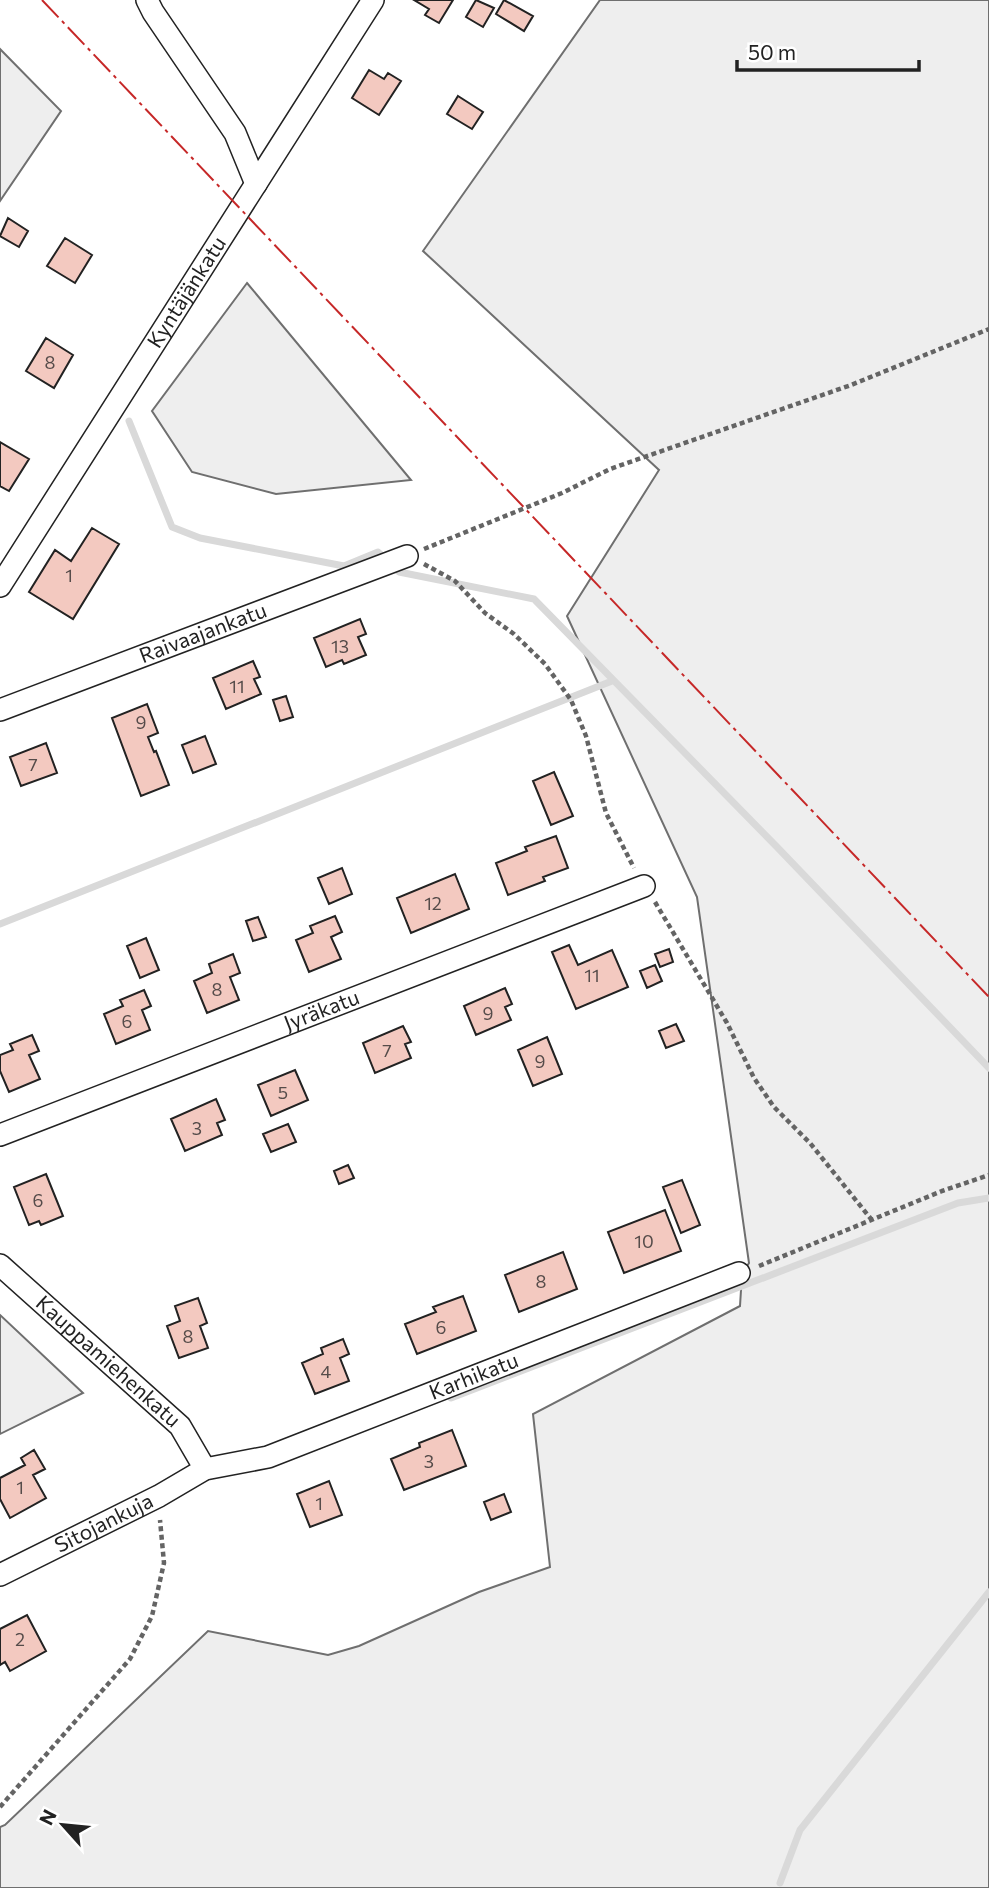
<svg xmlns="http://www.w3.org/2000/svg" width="989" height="1888" font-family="Commissioner,sans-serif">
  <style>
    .green { fill: #eee; stroke: #6f6f6f; stroke-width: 2 }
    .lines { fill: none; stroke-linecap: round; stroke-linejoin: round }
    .stream { stroke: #d9d9d9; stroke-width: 7 }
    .building { fill: #f3c9c0; stroke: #222; stroke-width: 2 }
    .minor-casing { stroke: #222; stroke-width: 24 }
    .path { stroke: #646464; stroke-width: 4.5; stroke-dasharray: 5 3.5; stroke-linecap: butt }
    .minor { stroke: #fff; stroke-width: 21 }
    .power { stroke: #c62828; stroke-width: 2; stroke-dasharray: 24 5 3.5 5; stroke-linecap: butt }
    .labels { text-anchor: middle; stroke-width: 5; stroke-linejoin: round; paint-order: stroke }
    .number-label { font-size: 18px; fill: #564c4a }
    .street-label { font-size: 21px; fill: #222; stroke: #fff }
  </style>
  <rect width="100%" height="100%" fill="#fff"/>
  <path class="green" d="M 600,0 L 989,0 L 989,1888 L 0,1888 L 0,1827 L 5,1825 L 208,1631 L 328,1655 L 359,1646 L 479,1592 L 550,1567 L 533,1414 L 740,1306 L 742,1274 L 749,1263 L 697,897 L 567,616 L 659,470 L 423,251 Z
    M 0,49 L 61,111 L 0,201 Z
    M 247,283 L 411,480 L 276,494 L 192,472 L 152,411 Z
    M 0,1315 L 83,1393 L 0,1434 Z"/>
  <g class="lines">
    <path class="stream" d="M 129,421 L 172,527 L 200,538 L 344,566 L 378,552 L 399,572 L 534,599 L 777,847 L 989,1068
      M 0,924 L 612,681
      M 451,1398 L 958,1203 L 989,1198
      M 780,1883 L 800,1830 L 989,1592"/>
  </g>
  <path class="building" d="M 414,0 L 453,0 L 439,23 L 425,15 L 429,9 Z
    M 476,0 L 494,8 L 483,27 L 466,17 Z
    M 504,0 L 533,16 L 524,31 L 496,14 Z
    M 369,70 L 384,79 L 388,73 L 401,81 L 379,115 L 352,98 Z
    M 458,96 L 483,112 L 472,129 L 447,114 Z
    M 8,218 L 28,231 L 19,247 L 0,236 Z
    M 65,238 L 92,255 L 75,283 L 47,266 Z
    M 46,338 L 73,355 L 54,388 L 26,371 Z
    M 0,442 L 29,459 L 9,491 L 0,486 Z
    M 92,528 L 119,544 L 73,619 L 29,592 L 55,550 L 71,561 Z
    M 360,619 L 366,634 L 358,637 L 366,655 L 344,664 L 342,660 L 326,667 L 314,638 Z
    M 253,661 L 260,677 L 254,679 L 261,694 L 226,709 L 213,678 Z
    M 286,696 L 293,717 L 280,721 L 273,700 Z
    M 147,704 L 158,733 L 148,737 L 154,752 L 156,751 L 169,785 L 141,796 L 112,718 Z
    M 205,736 L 216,764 L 193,773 L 182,745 Z
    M 46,743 L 57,773 L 21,786 L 10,757 Z
    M 554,772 L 573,816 L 551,825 L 533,781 Z
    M 556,836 L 568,868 L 543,877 L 545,881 L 508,895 L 496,863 L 527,851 L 525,847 Z
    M 342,868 L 352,894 L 329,904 L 318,878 Z
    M 455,874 L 469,909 L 411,933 L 397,898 Z
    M 335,916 L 342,932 L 331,937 L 341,959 L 309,972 L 296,940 L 313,933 L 310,926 Z
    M 258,917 L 266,937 L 253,941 L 246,921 Z
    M 146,938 L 159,970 L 140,978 L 127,946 Z
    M 569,945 L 578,965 L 612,950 L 628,987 L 576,1009 L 552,952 Z
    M 669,949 L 673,962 L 660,967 L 655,954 Z
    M 233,954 L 240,973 L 230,977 L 239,1000 L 207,1013 L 194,981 L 212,973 L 209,964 Z
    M 655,965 L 662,981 L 647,988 L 640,971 Z
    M 505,988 L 512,1004 L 505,1007 L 511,1020 L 476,1035 L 464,1006 Z
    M 144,990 L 151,1006 L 142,1010 L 150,1030 L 116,1044 L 104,1014 L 123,1006 L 120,1000 Z
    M 676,1024 L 684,1041 L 666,1048 L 659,1031 Z
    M 403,1026 L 411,1042 L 405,1044 L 411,1058 L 375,1073 L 363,1043 Z
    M 32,1035 L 39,1051 L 29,1055 L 40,1079 L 9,1092 L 0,1071 L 0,1055 L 13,1050 L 10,1044 Z
    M 547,1037 L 562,1074 L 533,1086 L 518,1050 Z
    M 295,1070 L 308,1100 L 271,1116 L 258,1085 Z
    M 216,1099 L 225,1120 L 217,1123 L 222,1135 L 185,1151 L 171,1119 Z
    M 288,1124 L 296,1142 L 271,1152 L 263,1134 Z
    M 348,1165 L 354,1178 L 339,1184 L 334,1171 Z
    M 46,1174 L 63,1216 L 41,1225 L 39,1221 L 29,1225 L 14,1187 Z
    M 682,1180 L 700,1225 L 681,1233 L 663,1187 Z
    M 665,1210 L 681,1251 L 624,1273 L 608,1232 Z
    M 563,1252 L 577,1289 L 519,1312 L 505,1275 Z
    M 463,1296 L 476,1331 L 417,1354 L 405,1324 L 436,1312 L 433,1307 Z
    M 198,1298 L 207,1323 L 200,1326 L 208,1348 L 179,1358 L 167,1326 L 180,1321 L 175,1306 Z
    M 343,1339 L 349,1354 L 340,1358 L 349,1381 L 315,1394 L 302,1363 L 323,1354 L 321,1348 Z
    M 452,1430 L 466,1466 L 404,1490 L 391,1459 L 420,1447 L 419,1443 Z
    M 34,1450 L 45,1469 L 33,1475 L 46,1498 L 10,1518 L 0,1499 L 0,1478 L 25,1465 L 21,1458 Z
    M 329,1481 L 342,1515 L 310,1527 L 297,1494 Z
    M 504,1494 L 511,1512 L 491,1520 L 484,1502 Z
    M 27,1615 L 46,1651 L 10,1671 L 5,1662 L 0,1665 L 0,1629 Z"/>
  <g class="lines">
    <g class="minor-casing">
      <g id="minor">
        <path d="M 147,0 L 153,12 L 235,133 L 256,184"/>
        <path id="s1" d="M 0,586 L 373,0"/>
        <path id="s2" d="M 0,710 L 407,556"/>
        <path id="s3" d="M 0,1135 L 644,886"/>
        <path id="s4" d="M 0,1265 L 180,1426 L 205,1469"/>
        <path id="s5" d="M 0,1575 L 159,1496 L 205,1469 L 268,1457 L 739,1273"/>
      </g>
    </g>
    <path class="path" d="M 424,549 L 562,493 L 610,469 L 851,385 L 989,329
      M 424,564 L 455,581 L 485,613 L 514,634 L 545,664 L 571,700 L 586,736 L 606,813 L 634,868
      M 655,902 L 727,1023 L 754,1078 L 774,1107 L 810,1143 L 871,1219
      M 759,1266 L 942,1191 L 989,1175
      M 0,1807 L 130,1659 L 152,1616 L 164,1563 L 160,1520"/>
    <use href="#minor" class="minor"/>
    <path class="power" d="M 42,0 L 989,997"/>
  </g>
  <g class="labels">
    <g class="number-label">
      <text x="50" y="369">8</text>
      <text x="69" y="582">1</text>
      <text x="340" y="653">13</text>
      <text x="237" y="693">11</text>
      <text x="141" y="729">9</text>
      <text x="33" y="771">7</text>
      <text x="433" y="910">12</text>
      <text x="592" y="982">11</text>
      <text x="217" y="996">8</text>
      <text x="488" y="1020">9</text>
      <text x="127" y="1028">6</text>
      <text x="387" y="1057">7</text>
      <text x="540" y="1068">9</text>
      <text x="283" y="1099">5</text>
      <text x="197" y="1135">3</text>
      <text x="38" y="1207">6</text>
      <text x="644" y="1248">10</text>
      <text x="541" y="1288">8</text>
      <text x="441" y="1334">6</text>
      <text x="188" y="1343">8</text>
      <text x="326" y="1378">4</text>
      <text x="429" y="1468">3</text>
      <text x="20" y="1494">1</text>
      <text x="319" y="1510">1</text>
      <text x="20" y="1646">2</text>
    </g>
    <g class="street-label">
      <text dy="7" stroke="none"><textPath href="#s1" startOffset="348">Kyntäjänkatu</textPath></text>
      <text dy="7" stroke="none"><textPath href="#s2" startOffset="217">Raivaajankatu</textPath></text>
      <text dy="7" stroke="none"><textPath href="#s3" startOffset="345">Jyräkatu</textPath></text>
      <text dy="7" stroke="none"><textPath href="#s4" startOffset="145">Kauppamiehenkatu</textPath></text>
      <text dy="7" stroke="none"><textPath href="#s5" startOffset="516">Karhikatu</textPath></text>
      <text dy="7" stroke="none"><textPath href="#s5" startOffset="116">Sitojankuja</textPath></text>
    </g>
  </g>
  <g transform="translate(63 1825) rotate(297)" stroke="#ffffff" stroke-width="5" paint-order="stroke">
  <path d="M0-5L12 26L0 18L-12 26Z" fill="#222222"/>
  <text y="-10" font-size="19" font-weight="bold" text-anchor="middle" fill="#222222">N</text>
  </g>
  <path d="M737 60v10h182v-10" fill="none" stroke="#222222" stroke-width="3.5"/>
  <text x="748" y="60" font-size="21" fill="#222222" stroke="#ffffff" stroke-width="5" paint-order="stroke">50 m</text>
</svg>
